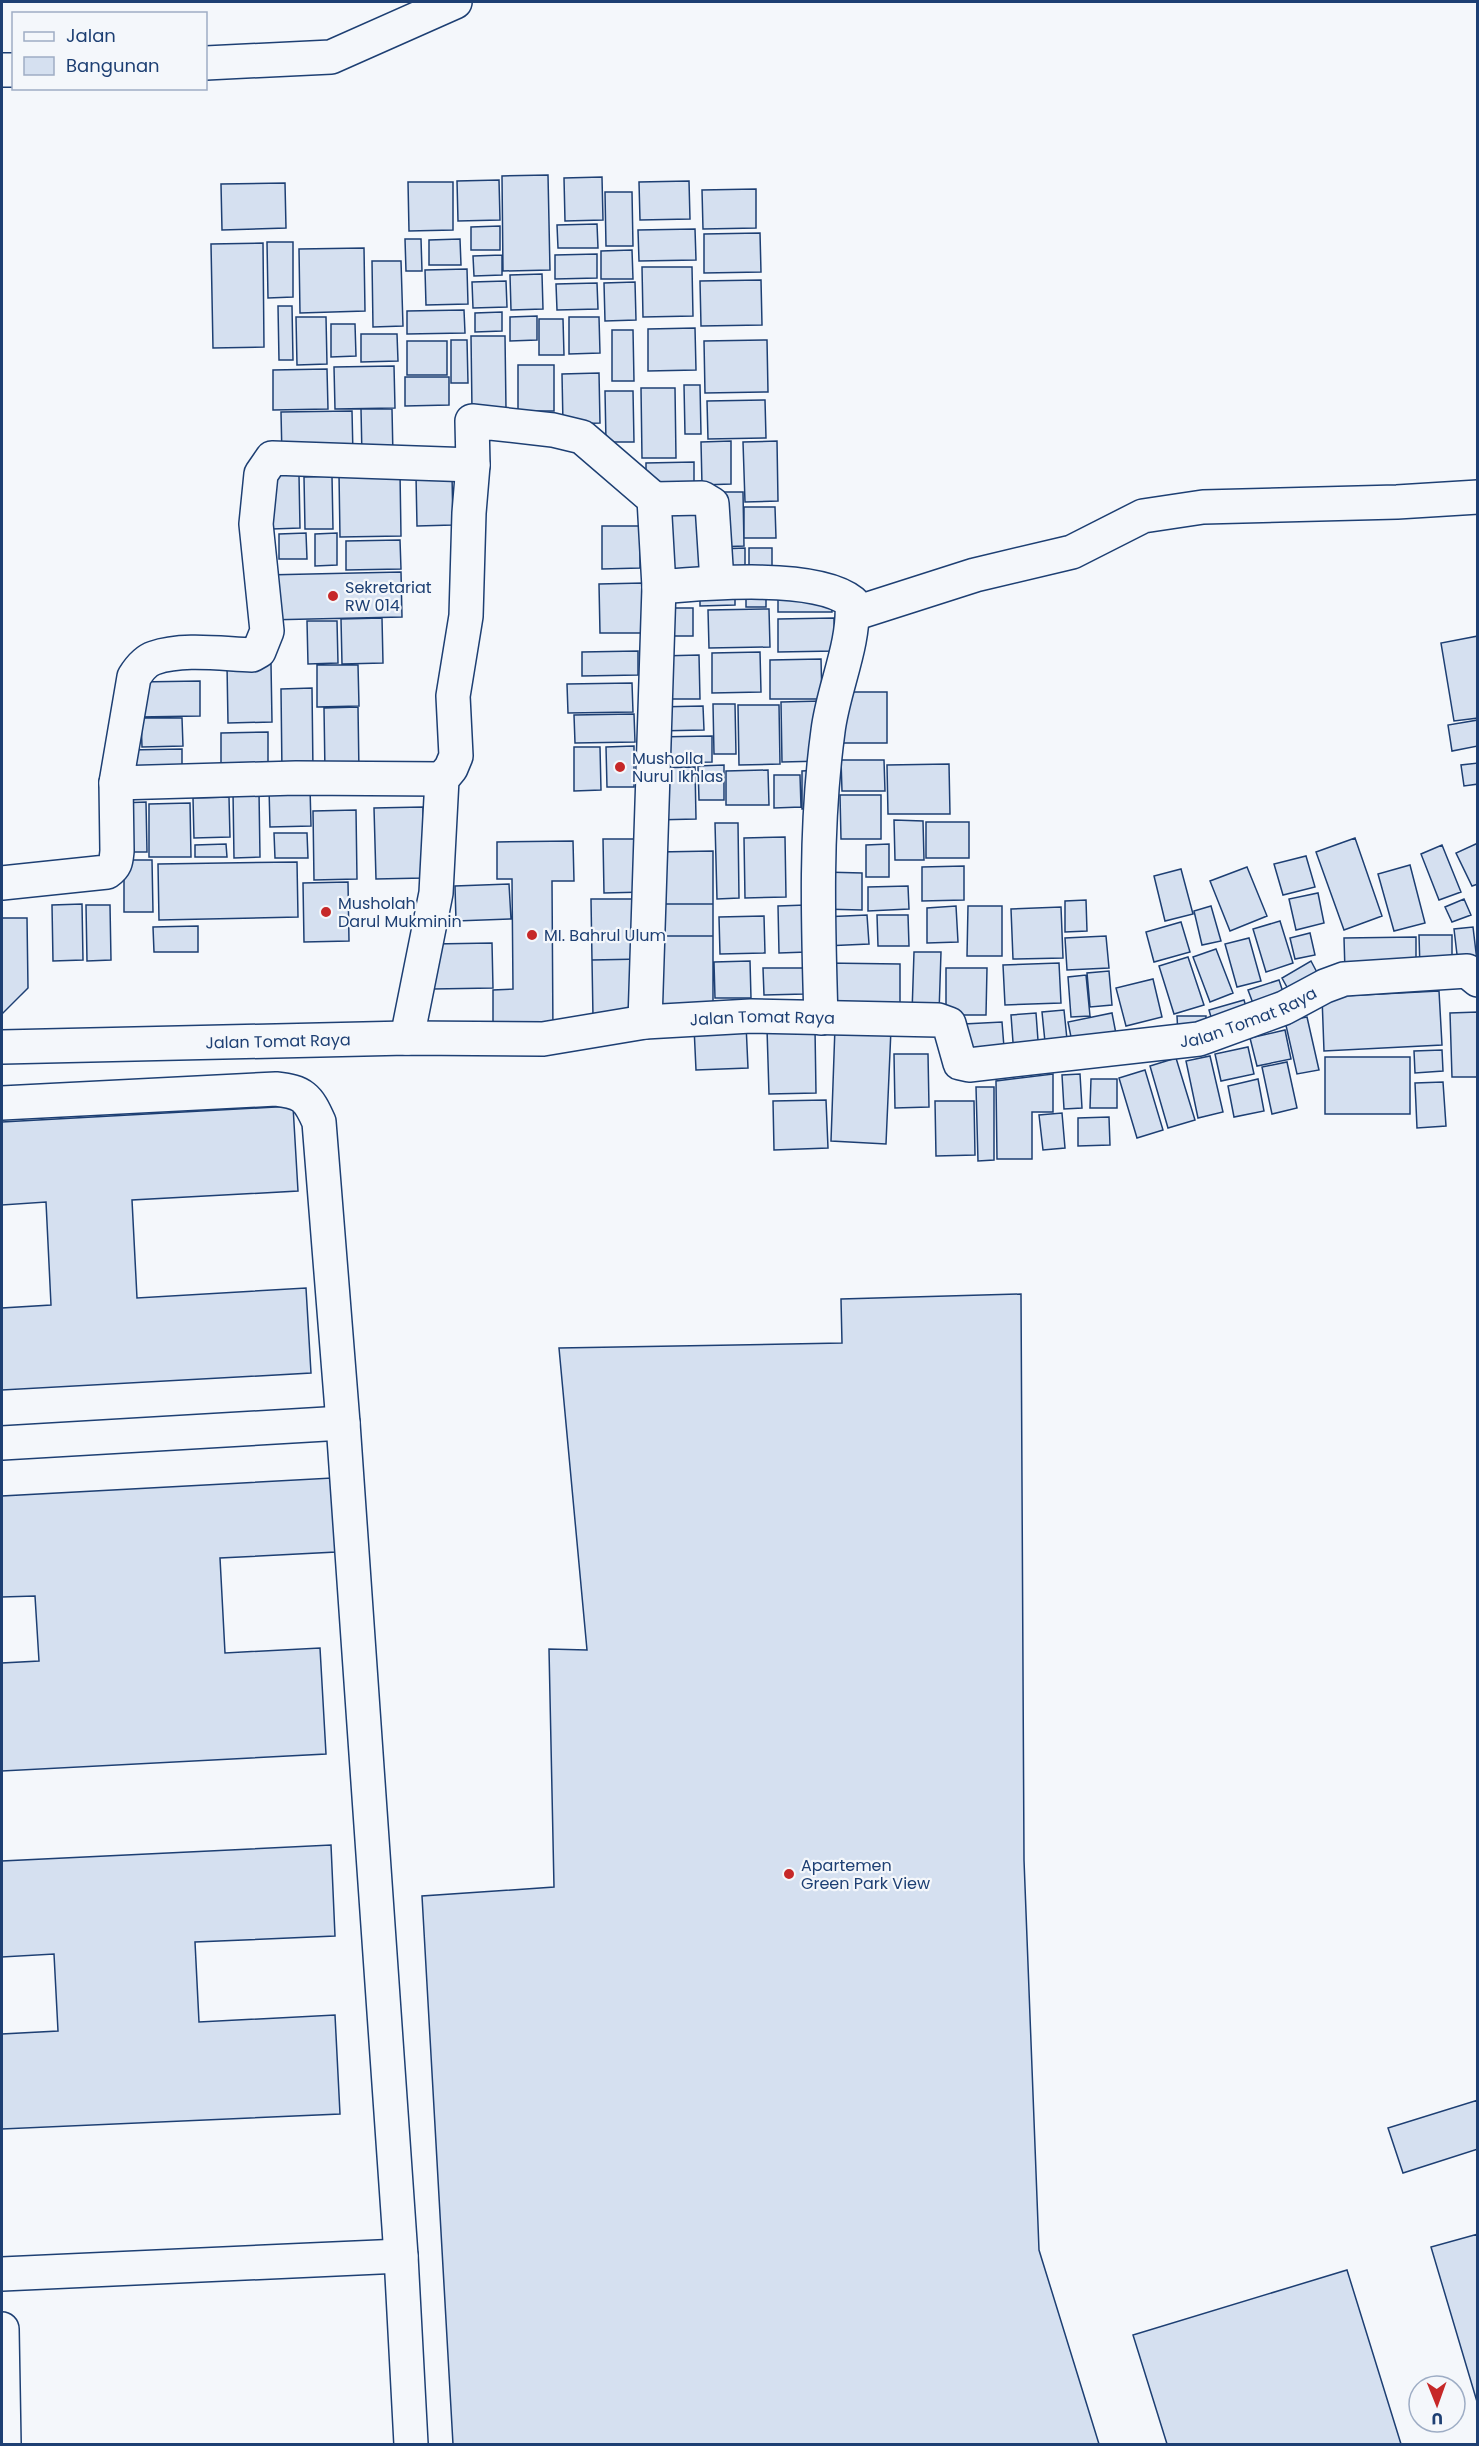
<svg xmlns="http://www.w3.org/2000/svg" width="1479" height="2446" font-family="Poppins,sans-serif">
  <style>
    .building { fill: #d5e0f0; stroke: #1d3f73; stroke-width: 1.5 }
    .lines { fill: none; stroke-linecap: round; stroke-linejoin: round }
    .minor-casing { stroke: #1d3f73; stroke-width: 36 }
    .minor { stroke: #f4f7fb; stroke-width: 33 }
    .poi-dot { fill: #c62828; stroke: #f4f7fb; stroke-width: 2 }
    .labels { text-anchor: middle; stroke-width: 4.5; stroke-linejoin: round; paint-order: stroke }
    .poi-label { font-size: 16px; fill: #1d3f73; stroke: #f4f7fb; text-anchor: start }
    .street-label { font-size: 16px; fill: #1d3f73; stroke: #f4f7fb }
  </style>
  <rect width="100%" height="100%" fill="#f4f7fb"/>
  <path class="building" d="M 548,175 L 550,270 L 503,271 L 502,176 Z
    M 602,177 L 603,220 L 565,221 L 564,178 Z
    M 499,180 L 500,220 L 458,221 L 457,181 Z
    M 689,181 L 690,219 L 640,220 L 639,182 Z
    M 408,182 L 453,182 L 453,230 L 409,231 Z
    M 285,183 L 286,228 L 222,230 L 221,184 Z
    M 756,189 L 756,228 L 703,229 L 702,190 Z
    M 605,192 L 632,192 L 633,246 L 606,246 Z
    M 597,224 L 598,248 L 558,248 L 557,225 Z
    M 500,226 L 500,250 L 471,250 L 471,227 Z
    M 695,229 L 696,260 L 639,261 L 638,230 Z
    M 760,233 L 761,272 L 704,273 L 704,234 Z
    M 405,239 L 421,239 L 422,271 L 406,271 Z
    M 460,239 L 461,265 L 429,265 L 429,240 Z
    M 267,242 L 293,242 L 293,297 L 268,298 Z
    M 263,243 L 264,347 L 213,348 L 211,244 Z
    M 364,248 L 365,311 L 300,313 L 299,249 Z
    M 632,250 L 633,279 L 601,279 L 601,251 Z
    M 597,254 L 597,278 L 555,279 L 555,255 Z
    M 502,255 L 502,275 L 474,276 L 473,256 Z
    M 372,261 L 401,261 L 403,326 L 373,327 Z
    M 642,267 L 692,267 L 693,316 L 643,317 Z
    M 467,269 L 468,304 L 426,305 L 425,270 Z
    M 542,274 L 543,309 L 511,310 L 510,275 Z
    M 761,280 L 762,325 L 701,326 L 700,281 Z
    M 506,281 L 507,307 L 473,308 L 472,282 Z
    M 635,282 L 636,320 L 605,321 L 604,283 Z
    M 597,283 L 598,309 L 557,310 L 556,284 Z
    M 278,306 L 292,306 L 293,360 L 279,360 Z
    M 464,310 L 465,333 L 407,334 L 407,311 Z
    M 502,312 L 502,331 L 475,332 L 475,313 Z
    M 537,316 L 537,340 L 510,341 L 510,317 Z
    M 296,317 L 326,317 L 327,364 L 297,365 Z
    M 569,317 L 599,317 L 600,353 L 569,354 Z
    M 539,319 L 563,319 L 564,355 L 539,355 Z
    M 331,324 L 355,324 L 356,356 L 331,357 Z
    M 695,328 L 696,370 L 648,371 L 648,329 Z
    M 612,330 L 633,330 L 634,381 L 612,381 Z
    M 361,334 L 397,334 L 398,361 L 361,362 Z
    M 471,336 L 505,336 L 506,409 L 472,410 Z
    M 451,340 L 467,340 L 468,383 L 451,383 Z
    M 767,340 L 768,392 L 705,393 L 704,341 Z
    M 407,341 L 447,341 L 447,375 L 407,375 Z
    M 518,365 L 554,365 L 554,411 L 518,411 Z
    M 394,366 L 395,408 L 335,409 L 334,367 Z
    M 327,369 L 328,409 L 273,410 L 273,370 Z
    M 599,373 L 600,423 L 563,424 L 562,374 Z
    M 405,377 L 449,377 L 449,405 L 405,406 Z
    M 684,385 L 700,385 L 701,434 L 685,434 Z
    M 641,388 L 675,388 L 676,458 L 642,458 Z
    M 605,391 L 633,391 L 634,442 L 606,442 Z
    M 765,400 L 766,438 L 708,439 L 707,401 Z
    M 361,409 L 392,409 L 393,457 L 362,457 Z
    M 352,411 L 353,455 L 282,457 L 281,412 Z
    M 731,441 L 731,484 L 702,485 L 701,442 Z
    M 777,441 L 778,501 L 745,502 L 743,442 Z
    M 694,462 L 694,489 L 646,490 L 646,463 Z
    M 400,473 L 401,536 L 340,537 L 339,474 Z
    M 271,475 L 299,475 L 300,528 L 272,529 Z
    M 452,475 L 453,525 L 417,526 L 416,476 Z
    M 332,476 L 333,529 L 305,529 L 304,477 Z
    M 716,492 L 743,492 L 744,546 L 717,547 Z
    M 744,507 L 775,507 L 776,538 L 744,538 Z
    M 703,514 L 704,573 L 663,574 L 662,515 Z
    M 602,526 L 640,526 L 640,568 L 602,569 Z
    M 306,533 L 307,559 L 279,559 L 279,534 Z
    M 337,533 L 337,565 L 315,566 L 315,534 Z
    M 400,540 L 401,569 L 346,570 L 346,541 Z
    M 745,548 L 745,574 L 720,575 L 720,549 Z
    M 749,548 L 772,548 L 772,578 L 749,578 Z
    M 401,572 L 402,617 L 266,620 L 265,575 Z
    M 643,583 L 643,633 L 600,633 L 599,584 Z
    M 700,586 L 735,586 L 735,605 L 700,606 Z
    M 766,586 L 766,607 L 746,607 L 746,587 Z
    M 832,593 L 832,612 L 778,612 L 778,594 Z
    M 661,608 L 693,608 L 693,636 L 662,636 Z
    M 769,609 L 770,647 L 709,648 L 708,610 Z
    M 382,618 L 383,663 L 342,664 L 341,619 Z
    M 834,618 L 835,651 L 778,652 L 778,619 Z
    M 307,621 L 337,621 L 338,663 L 308,664 Z
    M 1478,636 L 1478,718 L 1454,721 L 1441,643 Z
    M 638,651 L 638,675 L 582,676 L 582,652 Z
    M 760,652 L 761,692 L 712,693 L 712,653 Z
    M 699,655 L 700,699 L 661,699 L 660,656 Z
    M 821,659 L 822,699 L 770,699 L 770,660 Z
    M 271,664 L 272,722 L 228,723 L 227,665 Z
    M 317,665 L 358,665 L 359,706 L 317,707 Z
    M 200,681 L 200,716 L 138,717 L 138,682 Z
    M 632,683 L 633,712 L 568,713 L 567,684 Z
    M 312,688 L 313,772 L 282,773 L 281,689 Z
    M 837,692 L 887,692 L 887,743 L 838,743 Z
    M 822,701 L 823,761 L 782,762 L 781,702 Z
    M 713,704 L 735,704 L 736,754 L 714,754 Z
    M 738,705 L 779,705 L 780,764 L 739,765 Z
    M 703,706 L 704,730 L 656,731 L 655,707 Z
    M 358,707 L 359,773 L 325,773 L 324,708 Z
    M 634,714 L 635,742 L 575,743 L 574,715 Z
    M 141,718 L 182,718 L 183,746 L 142,747 Z
    M 1478,720 L 1478,746 L 1452,751 L 1448,725 Z
    M 268,732 L 268,771 L 221,772 L 221,733 Z
    M 712,736 L 712,762 L 654,763 L 654,737 Z
    M 634,746 L 634,787 L 607,787 L 606,747 Z
    M 574,747 L 600,747 L 601,790 L 574,791 Z
    M 182,749 L 182,782 L 128,783 L 128,750 Z
    M 841,760 L 884,760 L 885,791 L 842,791 Z
    M 1478,763 L 1478,784 L 1464,786 L 1461,765 Z
    M 949,764 L 950,814 L 888,814 L 887,765 Z
    M 724,765 L 724,800 L 699,800 L 698,766 Z
    M 695,767 L 696,819 L 654,820 L 653,768 Z
    M 768,770 L 769,805 L 726,805 L 726,771 Z
    M 820,770 L 821,808 L 802,809 L 802,771 Z
    M 774,775 L 800,775 L 801,807 L 774,808 Z
    M 310,787 L 311,826 L 270,827 L 269,788 Z
    M 233,792 L 259,792 L 260,857 L 234,858 Z
    M 840,795 L 881,795 L 881,839 L 841,839 Z
    M 229,797 L 230,837 L 194,838 L 193,798 Z
    M 146,802 L 147,852 L 121,852 L 120,803 Z
    M 190,803 L 191,857 L 149,857 L 149,804 Z
    M 423,807 L 424,878 L 376,879 L 374,808 Z
    M 356,810 L 357,879 L 314,880 L 313,811 Z
    M 894,820 L 923,821 L 924,860 L 895,860 Z
    M 926,822 L 969,822 L 969,858 L 926,858 Z
    M 715,823 L 738,823 L 739,898 L 717,899 Z
    M 274,833 L 307,833 L 308,858 L 275,858 Z
    M 785,837 L 786,897 L 745,898 L 744,838 Z
    M 1355,838 L 1382,916 L 1344,930 L 1316,852 Z
    M 603,839 L 644,839 L 645,892 L 604,893 Z
    M 573,841 L 574,881 L 552,881 L 553,1036 L 493,1036 L 493,990 L 513,989 L 512,879 L 497,879 L 497,842 Z
    M 1478,843 L 1478,884 L 1472,886 L 1456,853 Z
    M 226,844 L 227,857 L 195,857 L 195,845 Z
    M 889,844 L 889,877 L 866,877 L 866,845 Z
    M 1442,845 L 1461,892 L 1439,900 L 1421,854 Z
    M 713,851 L 713,904 L 658,904 L 658,852 Z
    M 1306,856 L 1315,887 L 1283,895 L 1274,864 Z
    M 124,860 L 152,860 L 153,912 L 124,912 Z
    M 297,862 L 298,917 L 159,920 L 158,864 Z
    M 1410,865 L 1425,923 L 1394,931 L 1378,874 Z
    M 964,866 L 964,900 L 922,901 L 922,867 Z
    M 1247,867 L 1267,916 L 1230,931 L 1210,881 Z
    M 1181,869 L 1193,914 L 1165,921 L 1154,876 Z
    M 823,872 L 862,873 L 862,910 L 822,909 Z
    M 348,882 L 349,941 L 304,942 L 303,883 Z
    M 509,884 L 511,919 L 456,921 L 455,886 Z
    M 908,886 L 909,909 L 868,911 L 868,887 Z
    M 1318,893 L 1324,923 L 1296,930 L 1289,899 Z
    M 591,899 L 641,899 L 642,959 L 592,960 Z
    M 1464,899 L 1471,915 L 1452,922 L 1445,907 Z
    M 1086,900 L 1087,931 L 1065,932 L 1065,901 Z
    M 82,904 L 83,960 L 53,961 L 52,905 Z
    M 658,904 L 713,904 L 713,936 L 658,936 Z
    M 86,905 L 110,905 L 111,960 L 87,961 Z
    M 806,905 L 807,952 L 779,953 L 778,906 Z
    M 956,906 L 958,942 L 927,943 L 927,908 Z
    M 968,906 L 1002,906 L 1002,956 L 967,956 Z
    M 1211,906 L 1221,941 L 1202,945 L 1194,911 Z
    M 1061,907 L 1063,958 L 1013,959 L 1011,909 Z
    M 867,915 L 869,944 L 824,946 L 822,917 Z
    M 877,915 L 908,915 L 909,946 L 878,946 Z
    M 764,916 L 765,953 L 720,954 L 719,917 Z
    M 2,918 L 27,918 L 28,988 L 2,1014 Z
    M 1280,921 L 1293,963 L 1266,972 L 1253,929 Z
    M 1181,922 L 1190,952 L 1154,962 L 1146,932 Z
    M 198,926 L 198,952 L 154,952 L 153,927 Z
    M 1473,927 L 1477,961 L 1458,963 L 1454,929 Z
    M 1310,933 L 1315,955 L 1295,959 L 1290,938 Z
    M 1419,935 L 1452,935 L 1452,969 L 1420,969 Z
    M 658,936 L 713,936 L 713,1012 L 658,1012 Z
    M 1106,936 L 1109,968 L 1067,970 L 1065,938 Z
    M 1416,937 L 1416,970 L 1345,971 L 1344,938 Z
    M 1249,938 L 1261,981 L 1237,987 L 1225,944 Z
    M 492,943 L 493,988 L 433,989 L 433,944 Z
    M 1216,949 L 1233,993 L 1210,1002 L 1193,957 Z
    M 914,952 L 941,952 L 939,1013 L 912,1013 Z
    M 1188,957 L 1204,1005 L 1174,1014 L 1159,966 Z
    M 642,959 L 643,1016 L 593,1017 L 592,960 Z
    M 750,961 L 751,998 L 715,998 L 714,962 Z
    M 1311,961 L 1322,982 L 1293,998 L 1282,978 Z
    M 824,963 L 900,964 L 900,1003 L 823,1002 Z
    M 1059,963 L 1061,1003 L 1005,1005 L 1003,965 Z
    M 763,968 L 804,968 L 805,994 L 764,995 Z
    M 946,968 L 987,968 L 986,1015 L 946,1015 Z
    M 1109,971 L 1112,1005 L 1090,1007 L 1087,973 Z
    M 1086,975 L 1090,1016 L 1071,1017 L 1068,977 Z
    M 1153,979 L 1162,1017 L 1126,1026 L 1116,988 Z
    M 1279,980 L 1287,1004 L 1257,1014 L 1248,990 Z
    M 1439,991 L 1442,1045 L 1324,1051 L 1322,997 Z
    M 1244,1000 L 1250,1020 L 1215,1031 L 1209,1010 Z
    M 1064,1010 L 1068,1049 L 1046,1052 L 1042,1012 Z
    M 1478,1012 L 1478,1077 L 1452,1077 L 1450,1013 Z
    M 1036,1013 L 1039,1054 L 1014,1056 L 1011,1015 Z
    M 1112,1013 L 1117,1039 L 1073,1047 L 1068,1022 Z
    M 1177,1016 L 1206,1016 L 1206,1034 L 1178,1035 Z
    M 1307,1017 L 1319,1070 L 1297,1074 L 1285,1021 Z
    M 1002,1022 L 1005,1060 L 967,1063 L 964,1024 Z
    M 746,1024 L 748,1068 L 696,1070 L 694,1027 Z
    M 835,1027 L 891,1029 L 886,1144 L 831,1141 Z
    M 767,1029 L 815,1029 L 816,1093 L 769,1094 Z
    M 1285,1030 L 1291,1059 L 1257,1066 L 1250,1038 Z
    M 1248,1047 L 1254,1074 L 1221,1081 L 1215,1054 Z
    M 1442,1050 L 1443,1071 L 1415,1073 L 1414,1051 Z
    M 894,1054 L 928,1054 L 929,1107 L 895,1108 Z
    M 1210,1056 L 1223,1112 L 1198,1118 L 1186,1061 Z
    M 1325,1057 L 1410,1057 L 1410,1114 L 1325,1114 Z
    M 1176,1058 L 1195,1120 L 1168,1128 L 1150,1066 Z
    M 1287,1062 L 1297,1108 L 1272,1114 L 1262,1067 Z
    M 1145,1070 L 1163,1130 L 1137,1138 L 1119,1078 Z
    M 1053,1074 L 1053,1112 L 1032,1112 L 1032,1159 L 997,1159 L 996,1081 Z
    M 1080,1074 L 1082,1108 L 1064,1109 L 1062,1075 Z
    M 1091,1079 L 1117,1079 L 1117,1108 L 1090,1108 Z
    M 1258,1079 L 1264,1111 L 1234,1117 L 1228,1086 Z
    M 1443,1082 L 1446,1126 L 1417,1128 L 1415,1083 Z
    M 976,1087 L 994,1087 L 994,1160 L 978,1161 Z
    M 826,1100 L 828,1148 L 774,1150 L 773,1101 Z
    M 935,1101 L 974,1101 L 975,1155 L 936,1156 Z
    M 293,1106 L 298,1191 L 132,1200 L 137,1298 L 306,1288 L 311,1373 L 2,1390 L 2,1308 L 51,1305 L 46,1202 L 2,1205 L 2,1122 Z
    M 1062,1113 L 1065,1148 L 1043,1150 L 1039,1115 Z
    M 1109,1117 L 1110,1145 L 1078,1146 L 1078,1118 Z
    M 1021,1294 L 1024,1860 L 1039,2250 L 1099,2444 L 453,2444 L 422,1896 L 554,1887 L 549,1649 L 587,1650 L 559,1348 L 842,1343 L 841,1299 Z
    M 332,1478 L 336,1552 L 220,1558 L 225,1653 L 320,1648 L 326,1754 L 2,1771 L 2,1663 L 39,1661 L 35,1596 L 2,1597 L 2,1496 Z
    M 331,1845 L 335,1936 L 195,1942 L 199,2022 L 335,2015 L 340,2114 L 2,2129 L 2,2034 L 58,2031 L 54,1954 L 2,1957 L 2,1861 Z
    M 1478,2100 L 1478,2149 L 1403,2173 L 1388,2128 Z
    M 1478,2234 L 1478,2405 L 1431,2247 Z
    M 1347,2270 L 1401,2444 L 1167,2444 L 1133,2335 Z"/>
  <g class="lines">
    <g class="minor-casing">
      <g id="minor">
        <path d="M 206,63 L 331,57 L 455,2"/>
        <path d="M 2,70 L 14,70"/>
        <path d="M 654,499 L 702,498 L 712,504 L 717,582"/>
        <path d="M 853,614 L 975,575 L 1072,552 L 1143,516 L 1203,507 L 1397,502 L 1478,497"/>
        <path d="M 116,783 L 296,778 L 442,779"/>
        <path d="M 2,883 L 107,872 C 116,866 116,861 117,851 L 116,783 L 134,677 C 139,669 145,661 154,658 C 183,648 222,654 252,655 L 259,651 L 267,631 L 256,524 L 261,474 L 272,458 L 473,465"/>
        <path d="M 645,1022 L 659,587"/>
        <path d="M 407,1038 L 436,893 L 442,779 L 451,768 L 456,756 L 453,696 L 466,616 L 469,513 L 473,465 L 472,421 L 553,430 L 582,437 L 654,499 L 659,587 C 705,583 816,573 852,602 C 855,645 833,689 828,731 C 815,826 818,923 821,1018"/>
        <path id="s1" d="M 2,1047 L 407,1038 L 543,1039 L 645,1022 L 751,1016 L 938,1020 L 949,1024 L 960,1063 L 969,1065 L 1199,1039 L 1284,1008 L 1325,986 L 1344,979 L 1467,971 L 1478,980"/>
        <path d="M 2,1103 L 276,1089 C 303,1092 308,1097 319,1122 L 343,1423 L 401,2256 L 411,2444"/>
        <path d="M 2,1443 L 343,1423"/>
        <path d="M 2,2274 L 401,2256"/>
        <path d="M 2,2329 L 4,2444"/>
      </g>
    </g>
    <use href="#minor" class="minor"/>
  </g>
  <g class="poi-dot">
    <circle cx="333" cy="596" r="6"/>
    <circle cx="620" cy="767" r="6"/>
    <circle cx="326" cy="912" r="6"/>
    <circle cx="532" cy="935" r="6"/>
    <circle cx="789" cy="1874" r="6"/>
  </g>
  <g class="labels">
    <g class="poi-label">
      <text x="345" y="593">Sekretariat<tspan x="345" dy="18">RW 014</tspan></text>
      <text x="632" y="764">Musholla<tspan x="632" dy="18">Nurul Ikhlas</tspan></text>
      <text x="338" y="909">Musholah<tspan x="338" dy="18">Darul Mukminin</tspan></text>
      <text x="544" y="941">MI. Bahrul Ulum</text>
      <text x="801" y="1871">Apartemen<tspan x="801" dy="18">Green Park View</tspan></text>
    </g>
    <g class="street-label">
      <text dy="6" stroke="none"><textPath href="#s1" startOffset="1284">Jalan Tomat Raya</textPath></text>
      <text dy="6" stroke="none"><textPath href="#s1" startOffset="762">Jalan Tomat Raya</textPath></text>
      <text dy="6" stroke="none"><textPath href="#s1" startOffset="276">Jalan Tomat Raya</textPath></text>
    </g>
  </g>
  <rect width="1479" height="2446" fill="none" stroke="#1d3f73" stroke-width="6"/>
  <rect x="12" y="12" width="195" height="78" fill="#f4f7fb" stroke="#9eadc5" stroke-width="1.5"/>
  <rect x="24" y="32" width="30" height="9" fill="#f4f7fb" stroke="#9eadc5" stroke-width="1.5"/>
  <text x="66" y="42" font-size="18" fill="#1d3f73">Jalan</text>
  <rect x="24" y="57" width="30" height="18" fill="#d5e0f0" stroke="#9eadc5" stroke-width="1.5"/>
  <text x="66" y="72" font-size="18" fill="#1d3f73">Bangunan</text>
  <g transform="translate(1437 2404) rotate(179)"><circle r="28" fill="#f4f7fb" stroke="#9eadc5" stroke-width="1.5"/>
  <path d="M0-4.5L10 22L0 15L-10 22Z" fill="#c62828"/>
  <text y="-9" font-size="16" font-weight="bold" text-anchor="middle" fill="#1d3f73">U</text>
  </g>
</svg>
